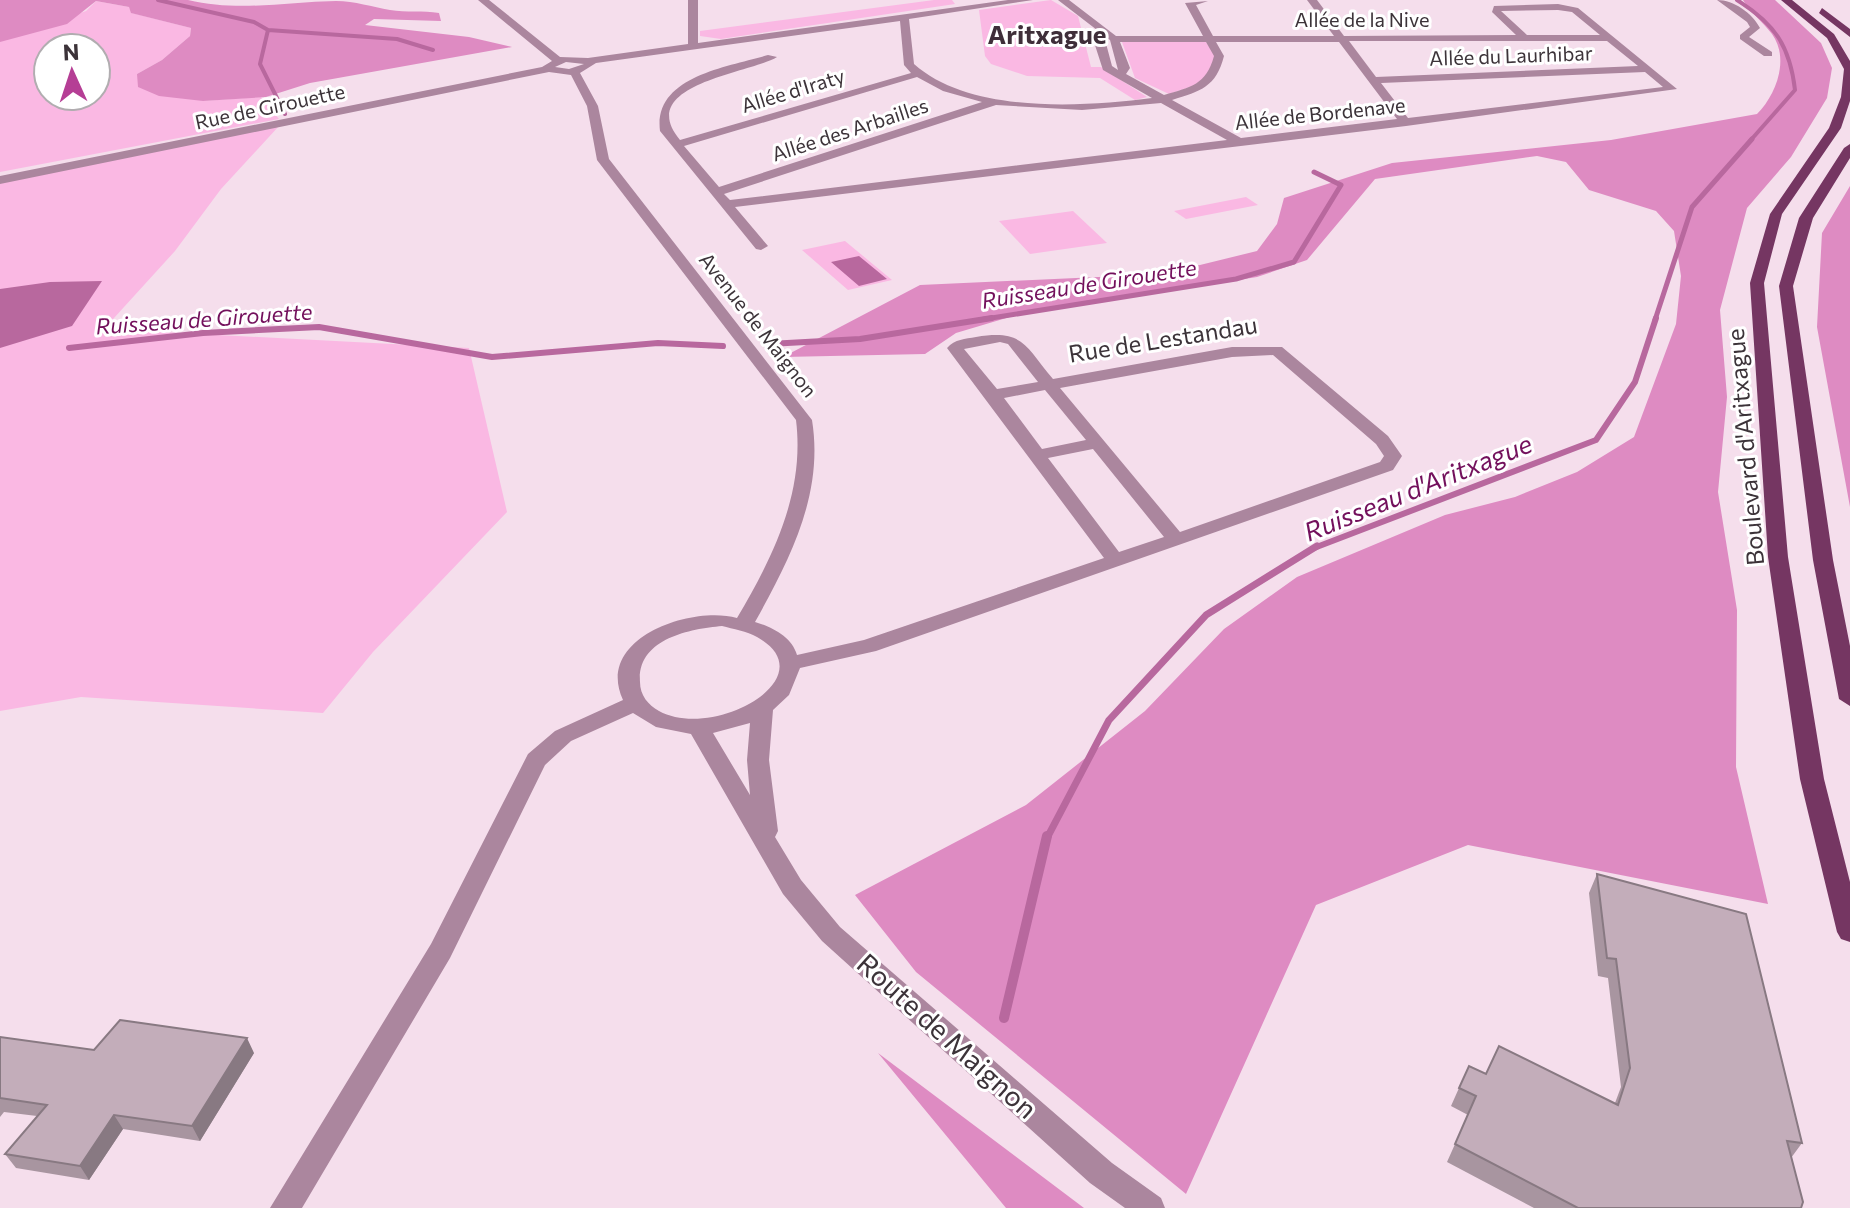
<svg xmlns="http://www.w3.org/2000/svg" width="1850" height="1208" font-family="Commissioner,sans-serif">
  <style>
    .green { fill: #fab8e3; fill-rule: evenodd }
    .forest { fill: #de8bc2 }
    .water { fill: #b8689e }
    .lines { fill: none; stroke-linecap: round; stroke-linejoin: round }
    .stream-far4 { stroke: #b8689e; stroke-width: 4 }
    .stream-far3 { stroke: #b8689e; stroke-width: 5 }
    .stream-far2 { stroke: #b8689e; stroke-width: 6 }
    .stream-far1 { stroke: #b8689e; stroke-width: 7 }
    .stream { stroke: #b8689e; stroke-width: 10 }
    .minor { fill: #ab869e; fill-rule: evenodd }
    .major { fill: #753662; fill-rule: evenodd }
    .wall { fill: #a895a0 }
    .shaded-wall { fill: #887982 }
    .building { fill: #c3adba; stroke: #887982; stroke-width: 2 }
    .labels { text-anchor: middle; stroke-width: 6; stroke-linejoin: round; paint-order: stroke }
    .far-street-label { font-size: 20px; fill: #3c3339; stroke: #fff }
    .far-water-label { font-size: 22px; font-style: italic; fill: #73105c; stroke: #fff }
    .street-label { font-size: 24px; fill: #3c3339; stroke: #fff }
    .far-district-label { font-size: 26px; font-weight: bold; fill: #3f2e39; stroke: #fff }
    .water-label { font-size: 26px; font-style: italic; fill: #73105c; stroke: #fff }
    .near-street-label { font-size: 28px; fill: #3c3339; stroke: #fff }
  </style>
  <rect width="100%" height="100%" fill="#f5deec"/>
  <path class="green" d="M 934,0 L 952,0 L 955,4 L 721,39 L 700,36 L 700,31 Z
    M 1051,0 L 1078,16 L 1091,67 L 1101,67 L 1147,97 L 1135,100 L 1100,78 L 1027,76 L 991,64 L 985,56 L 979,10 Z
    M 96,1 L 129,7 L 132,13 L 191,28 L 190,36 L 162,60 L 137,74 L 203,101 L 261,97 L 279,119 L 0,172 L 0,41 L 86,11 ZM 48,48 L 96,48 L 96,96 L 48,96 Z
    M 1122,42 L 1206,42 L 1215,55 L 1209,75 L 1193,86 L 1169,94 L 1135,78 Z
    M 279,126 L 221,189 L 175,251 L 104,329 L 469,348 L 507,512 L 373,652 L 323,713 L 81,697 L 0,711 L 0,182 Z
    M 1246,197 L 1258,205 L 1186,219 L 1174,211 Z
    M 1073,211 L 1107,243 L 1030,254 L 999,221 Z
    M 845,241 L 892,280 L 848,290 L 802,250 Z"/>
  <path class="forest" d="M 0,0 L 188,0 C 238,12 285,2 336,1 C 355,1 372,7 390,10 C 406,13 423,10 439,13 L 441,21 L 374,19 L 365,25 L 469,37 L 512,47 L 310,83 L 266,97 L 203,101 L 159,96 L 138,87 L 137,74 L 162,60 L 190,36 L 191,28 L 131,13 L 129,7 L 96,1 L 67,24 L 0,42 Z
    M 1743,0 L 1775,0 L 1821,43 L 1832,68 L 1827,98 L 1791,157 L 1747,208 L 1720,310 L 1727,397 L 1718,492 L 1737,610 L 1736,767 L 1768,904 L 1468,845 L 1316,905 L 1186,1194 L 916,972 L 855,895 L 1026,805 L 1145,711 L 1224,629 L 1297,577 L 1445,515 L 1515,497 L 1577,472 L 1634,437 L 1676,324 L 1681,276 L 1674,231 L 1656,211 L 1589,190 L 1566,162 L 1537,156 L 1375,179 L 1307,260 L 1257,277 L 1013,316 L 956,333 L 925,354 L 783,357 L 920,285 L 1120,276 L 1200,265 L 1257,251 L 1277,224 L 1284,198 L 1392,163 L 1611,140 L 1757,114 C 1776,95 1790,59 1772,34 C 1763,22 1751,13 1743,0 Z
    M 1850,186 L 1850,507 L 1817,327 L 1822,233 Z
    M 878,1053 L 1084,1208 L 1006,1208 Z"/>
  <path class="water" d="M 859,256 L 887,279 L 859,286 L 831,262 Z
    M 102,281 L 72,326 L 0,348 L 0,289 L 50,282 Z"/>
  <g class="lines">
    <path class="stream-far4" d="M 158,0 L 254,22 L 268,30 L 397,39 L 433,50
      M 1737,0 C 1775,24 1790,46 1795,90 L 1750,141
      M 268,30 L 260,64 L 285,114"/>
    <path class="stream-far3" d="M 979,320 L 1236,279 L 1294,262 L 1341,185 L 1314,172
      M 1655,320 L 1692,207 L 1752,139"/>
    <path class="stream-far2" d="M 769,344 L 860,339 L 992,318
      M 69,348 L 203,333 L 319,327 L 492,357 L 658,343 L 723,346
      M 1314,548 L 1596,440 L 1635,382 L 1656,318"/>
    <path class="stream-far1" d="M 1047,838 L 1109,720 L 1206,615 L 1317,546"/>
    <path class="stream" d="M 1004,1018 L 1047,836"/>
    <path class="minor" d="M 478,0 L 489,0 L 560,57 L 588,58 L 688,44 L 688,0 L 698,0 L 698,43 L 1008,0 L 1033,0 L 909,19 L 914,64 C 970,114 1082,107 1152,98 L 1103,70 L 1093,39 L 1097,30 L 1058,0 L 1069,0 L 1116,36 L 1203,36 L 1185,3 L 1208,1 L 1196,5 L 1213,36 L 1334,36 L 1307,0 L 1317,0 L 1344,36 L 1516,35 L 1492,12 L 1494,6 L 1558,4 L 1578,8 L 1677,89 L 1406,126 L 735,207 L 768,246 L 761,250 L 756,249 L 660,131 C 653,76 728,67 768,55 L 777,57 C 752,73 633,84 680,140 L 911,73 L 904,65 L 900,21 L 596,63 L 580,73 L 598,106 L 609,159 L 812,420 C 824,494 790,559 755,622 C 772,627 792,637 797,655 L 864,640 L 1104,558 L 947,348 C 955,339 965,339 976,337 C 1024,329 1025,346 1053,379 L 1232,347 L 1282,347 L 1388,436 L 1402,456 L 1393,470 L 876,651 L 800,668 L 789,695 L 773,710 L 769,760 L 778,831 L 775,837 L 801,880 L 840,927 L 1112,1163 L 1161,1198 L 1165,1208 L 1125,1208 L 1090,1183 L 822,941 L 783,894 L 691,734 L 656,727 L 633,713 L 571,741 L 545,765 L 450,958 L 302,1208 L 270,1208 L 431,944 L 528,754 L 555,731 L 623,700 C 594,638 692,605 737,618 C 773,557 805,493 796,420 L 597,160 L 587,106 L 571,75 L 549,72 L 0,184 L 0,176 L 542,67 L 552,61 ZM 1558,10 L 1572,12 L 1600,35 L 1527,35 L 1501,11 ZM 1104,36 L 1110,40 L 1118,70 L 1112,66 ZM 1349,41 L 1607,41 L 1638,66 L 1376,77 ZM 1120,42 L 1206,42 L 1214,56 C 1206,85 1191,87 1164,95 L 1126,74 L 1130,68 ZM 1216,42 L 1339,42 L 1397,119 L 1241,138 L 1172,100 C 1201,91 1216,87 1224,56 ZM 566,62 L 584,64 L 569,69 L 555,67 ZM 1645,72 L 1663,87 L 1408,118 L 1381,83 ZM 917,77 L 943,91 L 982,102 L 719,187 L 684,146 ZM 1161,103 L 1227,140 L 730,200 L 724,194 L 996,105 L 1082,110 ZM 1000,342 L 1008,344 L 1038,382 L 997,389 L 964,349 ZM 1273,355 L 1376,444 L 1384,456 L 1380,462 L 1180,532 L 1060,388 L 1232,357 ZM 1045,390 L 1086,440 L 1042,449 L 1004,398 ZM 1093,449 L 1164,537 L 1119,552 L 1048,458 ZM 722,626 C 733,629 747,631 757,637 C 828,677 714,741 659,711 C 648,705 640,695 640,682 C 637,639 689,629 722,626 ZM 750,723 L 747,760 L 750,795 L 713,733 Z
      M 1717,0 C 1734,0 1752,13 1760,28 L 1749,37 L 1772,52 L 1772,56 L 1764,56 L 1740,39 L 1740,35 L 1750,27 L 1747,22 Z"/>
    <path class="major" d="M 1781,0 L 1792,0 L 1834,34 L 1850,61 L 1850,101 L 1841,128 L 1782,214 L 1764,283 L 1788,557 L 1824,779 L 1850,882 L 1850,942 L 1841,939 L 1837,932 L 1800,779 L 1768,557 L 1750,283 L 1770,214 L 1829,128 L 1841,97 L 1844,69 L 1827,38 Z
      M 1822,8 L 1850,29 L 1850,37 L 1819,13 Z
      M 1850,144 L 1850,158 L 1813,218 L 1793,286 L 1833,560 L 1850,646 L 1850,706 L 1839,699 L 1813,560 L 1779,286 L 1799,218 L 1844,148 Z"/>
  </g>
  <path class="wall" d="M 1597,874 L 1802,1143 L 1791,1158 L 1801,1208 L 1534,1208 L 1447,1162 L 1468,1115 L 1451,1106 L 1459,1088 L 1486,1074 L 1615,1103 L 1621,1087 L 1608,978 L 1598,976 L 1589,893 Z
    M 0,1037 L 94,1050 L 254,1053 L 200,1141 L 123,1129 L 89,1180 L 16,1168 L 5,1154 L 37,1116 L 4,1112 L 0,1117 Z"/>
  <path class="shaded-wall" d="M 247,1038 L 254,1053 L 200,1141 L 192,1126 Z
    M 114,1115 L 123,1129 L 89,1180 L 80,1166 Z"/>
  <path class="building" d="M 1597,874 L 1746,914 L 1802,1143 L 1787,1141 L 1803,1202 L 1801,1208 L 1578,1208 L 1455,1144 L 1476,1096 L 1459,1088 L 1469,1066 L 1486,1074 L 1499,1046 L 1618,1105 L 1630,1068 L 1616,959 L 1607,958 Z
    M 120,1020 L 247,1038 L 192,1126 L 114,1115 L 80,1166 L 5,1154 L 47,1105 L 0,1098 L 0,1037 L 94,1050 Z"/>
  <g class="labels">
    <g class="far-street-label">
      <text x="1362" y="27">Allée de la Nive</text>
      <text transform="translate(1511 56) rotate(-2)" y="7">Allée du Laurhibar</text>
      <text transform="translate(793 91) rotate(-17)" y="7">Allée d'Iraty</text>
      <text transform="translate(270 107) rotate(-12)" y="7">Rue de Girouette</text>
      <text transform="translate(1320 114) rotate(-6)" y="7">Allée de Bordenave</text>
      <text transform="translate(850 130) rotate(-18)" y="7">Allée des Arbailles</text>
      <text transform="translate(758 325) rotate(52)" y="7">Avenue de Maignon</text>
    </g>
    <g class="far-water-label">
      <text transform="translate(1089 284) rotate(-9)" y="8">Ruisseau de Girouette</text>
      <text transform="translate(204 319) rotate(-4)" y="8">Ruisseau de Girouette</text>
    </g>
    <g class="street-label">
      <text transform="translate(1163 340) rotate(-9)" y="8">Rue de Lestandau</text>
      <text transform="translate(1746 447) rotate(-95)" y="8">Boulevard d'Aritxague</text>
    </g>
    <g class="far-district-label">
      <text x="1047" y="44">Aritxague</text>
    </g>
    <g class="water-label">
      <text transform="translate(1418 488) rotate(-22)" y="9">Ruisseau d'Aritxague</text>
    </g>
    <g class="near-street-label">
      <text transform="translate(947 1036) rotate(42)" y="10">Route de Maignon</text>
    </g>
  </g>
  <g transform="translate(72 72) rotate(357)"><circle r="38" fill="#ffffff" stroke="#b1adb0" stroke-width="2"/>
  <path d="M0-6L14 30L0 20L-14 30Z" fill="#b53e95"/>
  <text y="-12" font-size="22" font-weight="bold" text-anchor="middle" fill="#3c3339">N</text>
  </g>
</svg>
